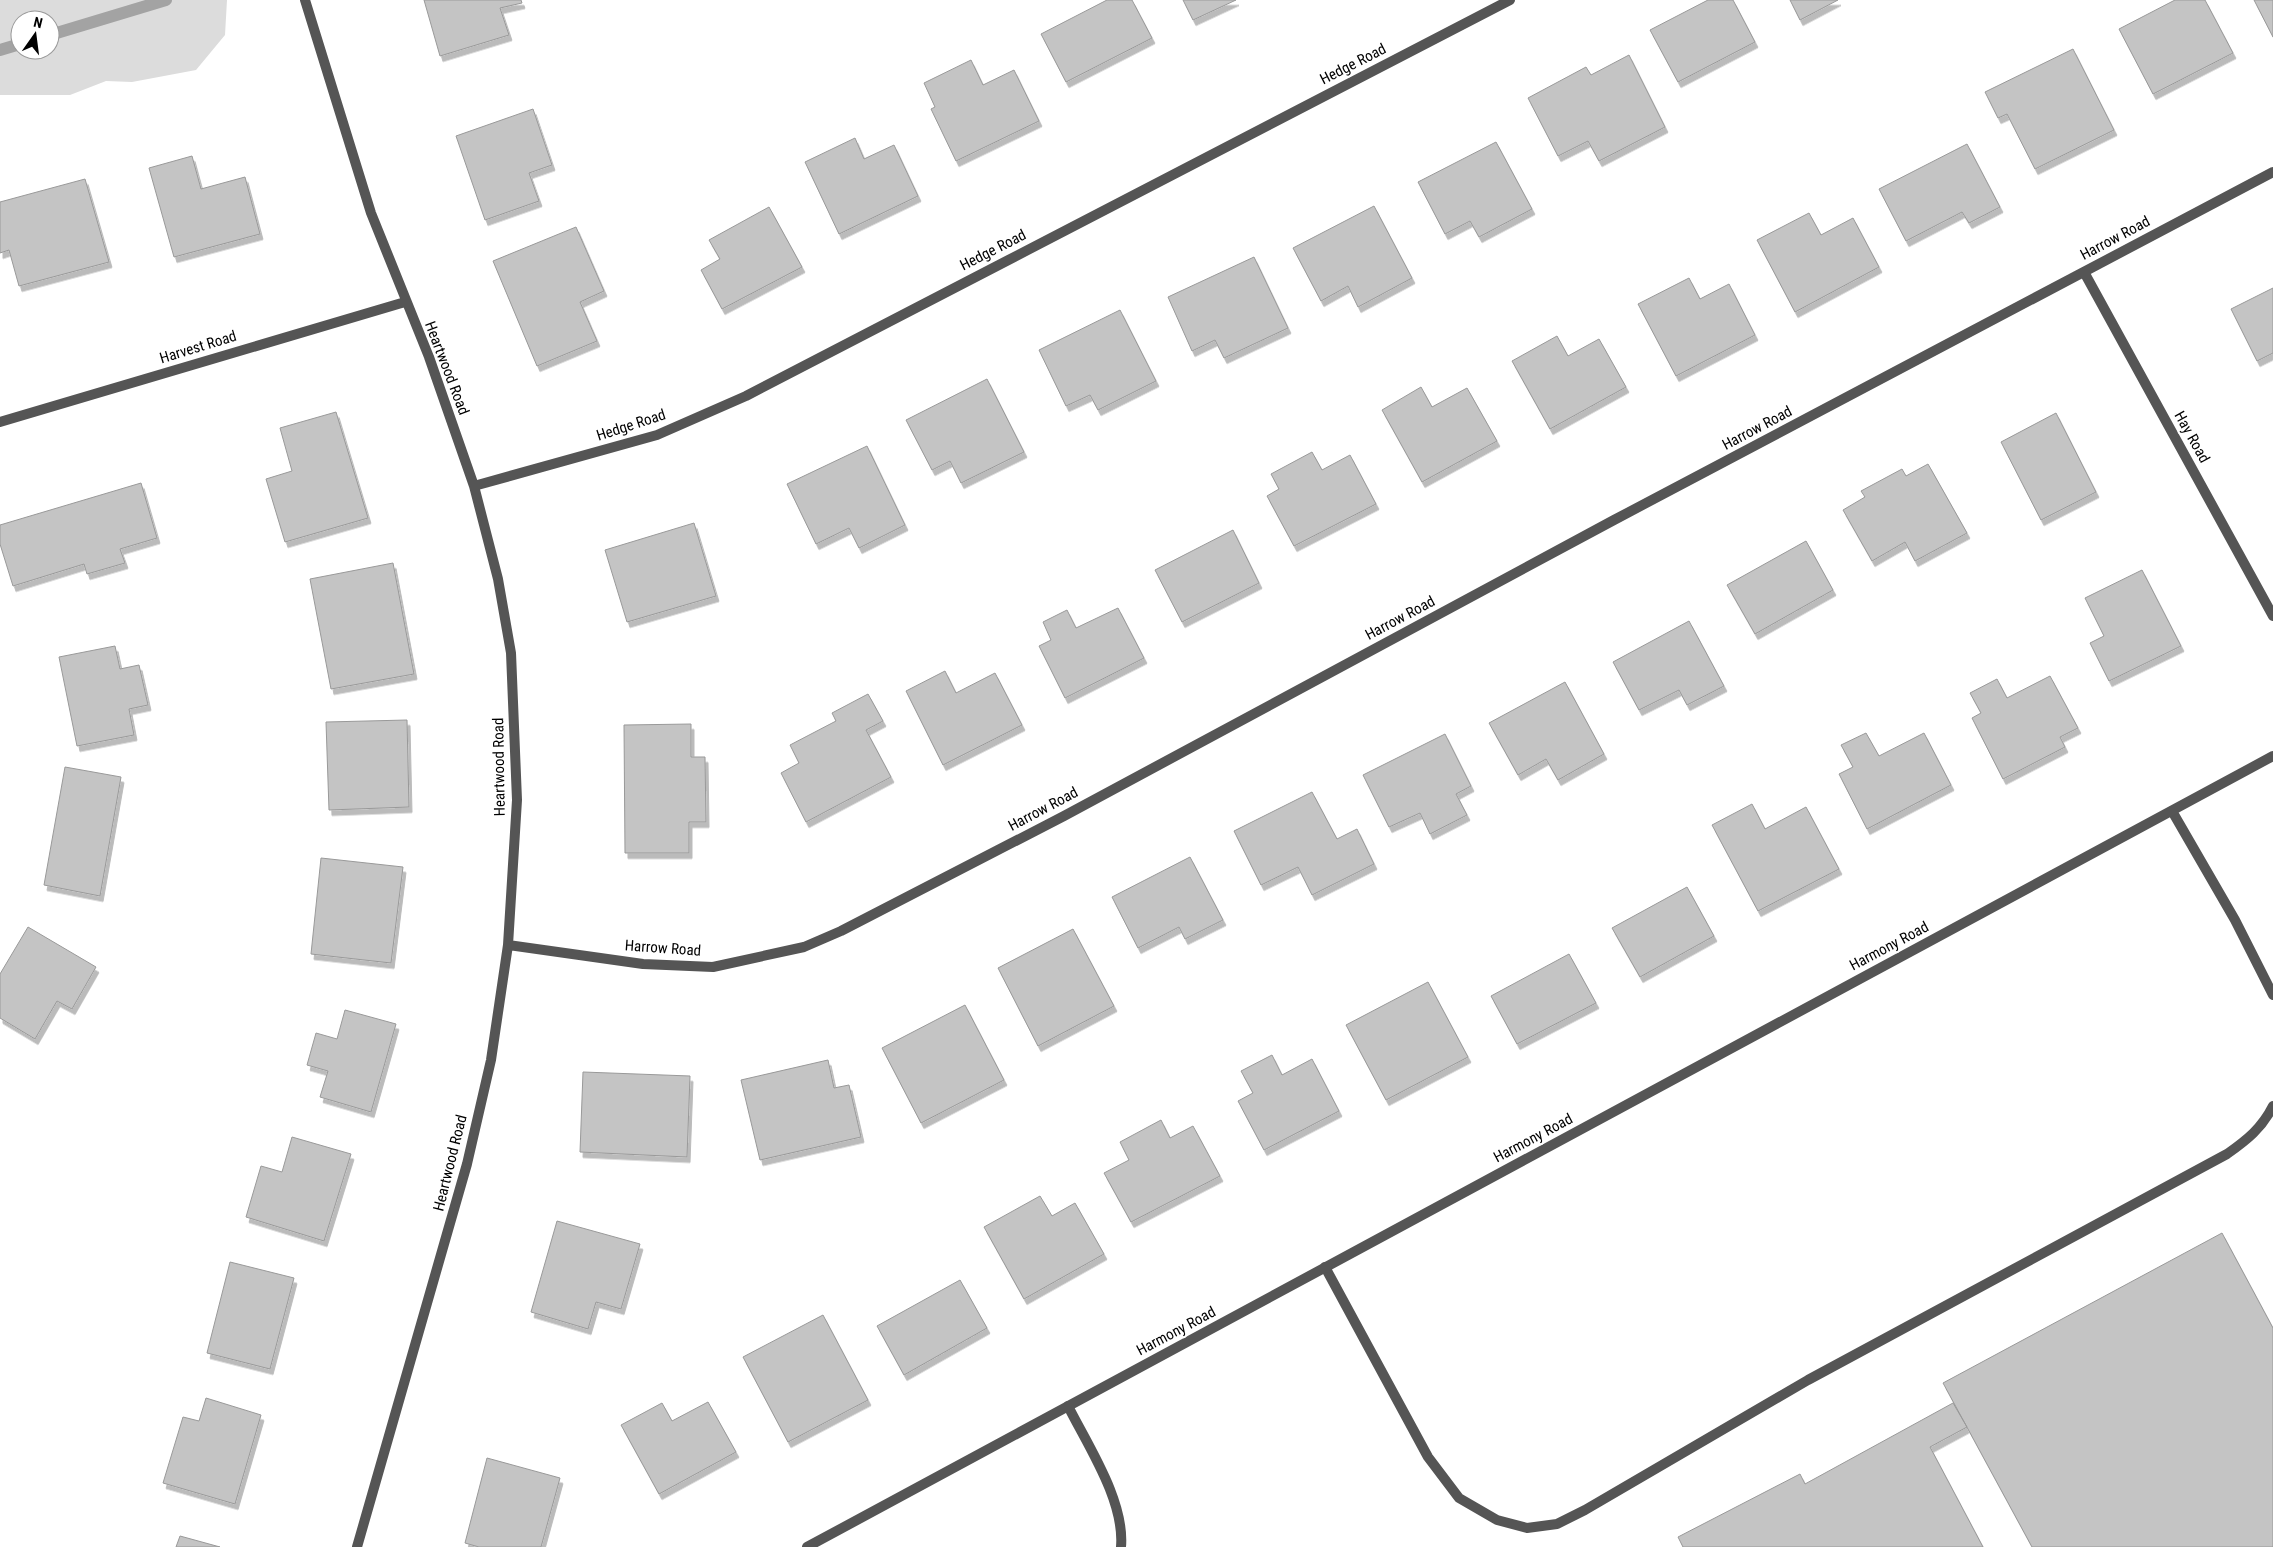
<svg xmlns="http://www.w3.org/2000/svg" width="2273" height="1547" font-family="'Roboto Condensed',sans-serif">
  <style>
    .green { fill: #dcdcdc; fill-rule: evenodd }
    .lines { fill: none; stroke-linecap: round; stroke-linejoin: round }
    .stream { stroke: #a3a3a3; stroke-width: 12 }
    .building { fill: #c4c4c4; stroke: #999; filter: url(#shadow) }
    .lane { stroke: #555; stroke-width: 10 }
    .street { stroke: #555; stroke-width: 10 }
    .labels { text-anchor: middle; stroke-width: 4; stroke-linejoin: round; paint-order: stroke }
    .street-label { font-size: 15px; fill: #000; stroke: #fff }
  </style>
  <defs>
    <filter id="shadow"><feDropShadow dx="3" dy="5.5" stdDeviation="0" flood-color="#0004"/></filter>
  </defs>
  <rect width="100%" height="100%" fill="#fff"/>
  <path class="green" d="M 0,0 L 227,0 L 225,35 L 196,70 L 132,82 L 106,81 L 70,95 L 0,95 ZM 20,20 L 50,20 L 50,50 L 20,50 Z"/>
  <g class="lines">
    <path class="stream" d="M 50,35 L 166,0
      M 0,50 L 20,44"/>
  </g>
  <path class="building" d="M 424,0 L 521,0 L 522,3 L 500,8 L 509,35 L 440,56 Z
    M 1107,0 L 1132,0 L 1152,38 L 1066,82 L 1041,34 Z
    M 1183,0 L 1236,0 L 1193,20 Z
    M 1708,0 L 1733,0 L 1755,42 L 1678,82 L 1650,30 Z
    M 1790,0 L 1838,0 L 1800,20 Z
    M 2175,0 L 2205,0 L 2233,53 L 2153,94 L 2119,29 Z
    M 2254,0 L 2273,0 L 2273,37 Z
    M 2073,49 L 2114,130 L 2035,169 L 2007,114 L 1998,118 L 1985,92 Z
    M 1629,55 L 1665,127 L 1599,161 L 1588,141 L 1558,156 L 1528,98 L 1586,67 L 1591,75 Z
    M 971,60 L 983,85 L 1014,70 L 1039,121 L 956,161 L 931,109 L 935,107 L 924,83 Z
    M 533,109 L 552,165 L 529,173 L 539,201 L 485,220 L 456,136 Z
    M 855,138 L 864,159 L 894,145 L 918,196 L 839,234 L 805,162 Z
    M 1496,142 L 1532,209 L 1479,237 L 1470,221 L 1445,234 L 1418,182 Z
    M 1967,144 L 2000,207 L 1969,223 L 1962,212 L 1906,241 L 1879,189 Z
    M 192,156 L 201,189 L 245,177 L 260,234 L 174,257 L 149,168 Z
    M 85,179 L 109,262 L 19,286 L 9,250 L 0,253 L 0,202 Z
    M 1374,206 L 1412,278 L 1358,307 L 1348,286 L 1321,301 L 1293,248 Z
    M 769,207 L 802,267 L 722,309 L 701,270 L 720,259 L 709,240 Z
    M 1809,213 L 1821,235 L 1853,218 L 1879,267 L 1795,312 L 1757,240 Z
    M 576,227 L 604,291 L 580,302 L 597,341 L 537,366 L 493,261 Z
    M 1254,257 L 1288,328 L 1224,358 L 1215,340 L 1192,351 L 1168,297 Z
    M 1689,278 L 1700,299 L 1729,284 L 1755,335 L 1676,376 L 1638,304 Z
    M 2273,288 L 2273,353 L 2257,361 L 2231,309 Z
    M 1120,310 L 1156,381 L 1098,410 L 1090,395 L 1066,406 L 1039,350 Z
    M 1557,336 L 1568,356 L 1599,339 L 1626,387 L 1550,429 L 1512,361 Z
    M 987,379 L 1024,452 L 961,483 L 950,461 L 932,470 L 906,420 Z
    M 1421,387 L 1432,407 L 1467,388 L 1497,441 L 1422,482 L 1382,410 Z
    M 336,412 L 368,518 L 285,542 L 266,479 L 292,471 L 280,428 Z
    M 2056,413 L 2096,492 L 2041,520 L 2001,442 Z
    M 867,446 L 905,525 L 859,548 L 849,528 L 816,544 L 787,484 Z
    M 1312,452 L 1322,470 L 1350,455 L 1376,504 L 1294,546 L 1267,496 L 1279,489 L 1271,474 Z
    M 1928,464 L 1967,533 L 1915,561 L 1905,542 L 1872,561 L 1843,510 L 1865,497 L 1861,491 L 1902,469 L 1906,476 Z
    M 141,483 L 157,538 L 120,549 L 125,563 L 87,574 L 84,564 L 13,586 L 0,544 L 0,525 Z
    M 694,523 L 716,596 L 627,622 L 605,550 Z
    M 1233,530 L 1259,583 L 1182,622 L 1155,570 Z
    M 1806,541 L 1833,590 L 1755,634 L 1727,585 Z
    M 393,563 L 414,674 L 331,689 L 310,579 Z
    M 2142,570 L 2181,646 L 2109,681 L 2090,643 L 2104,636 L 2085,598 Z
    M 1118,608 L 1144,658 L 1065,698 L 1039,646 L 1051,640 L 1043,622 L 1067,610 L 1076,628 Z
    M 1689,621 L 1724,686 L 1687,705 L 1679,690 L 1639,710 L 1613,662 Z
    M 115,646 L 120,669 L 139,665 L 148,705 L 129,709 L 134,735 L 77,746 L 59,657 Z
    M 945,671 L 956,693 L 995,673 L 1022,725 L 943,765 L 906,691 Z
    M 2050,676 L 2078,728 L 2060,737 L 2065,747 L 2003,779 L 1972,718 L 1981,713 L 1970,693 L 1997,679 L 2007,698 Z
    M 1565,682 L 1604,754 L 1558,780 L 1546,759 L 1518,775 L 1489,723 Z
    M 868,694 L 883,721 L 866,730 L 891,777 L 806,822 L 781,773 L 799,763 L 790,745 L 836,721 L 832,713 Z
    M 407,720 L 409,807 L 329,810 L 326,722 Z
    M 691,724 L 691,757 L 705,757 L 706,822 L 689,822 L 689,853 L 625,853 L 624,725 Z
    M 1866,733 L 1879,756 L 1924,733 L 1951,785 L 1867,829 L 1839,774 L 1853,767 L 1841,745 Z
    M 1445,734 L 1471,786 L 1456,794 L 1467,815 L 1430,834 L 1420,813 L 1389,827 L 1363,775 Z
    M 65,767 L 121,777 L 100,896 L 44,885 Z
    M 1312,792 L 1337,839 L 1357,829 L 1374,864 L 1312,895 L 1298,867 L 1261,885 L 1234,831 Z
    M 1752,804 L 1765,829 L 1806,807 L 1839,869 L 1758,911 L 1712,825 Z
    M 1190,857 L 1223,920 L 1185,939 L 1179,927 L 1138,948 L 1112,897 Z
    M 321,858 L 403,867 L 391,963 L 311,954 Z
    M 1687,887 L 1714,936 L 1640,977 L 1612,928 Z
    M 28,927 L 96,967 L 72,1009 L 57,1001 L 35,1039 L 0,1018 L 0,974 Z
    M 1073,929 L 1114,1006 L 1038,1046 L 998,968 Z
    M 1569,954 L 1596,1003 L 1517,1044 L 1491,996 Z
    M 1428,982 L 1468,1057 L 1386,1100 L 1346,1025 Z
    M 965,1005 L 1004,1080 L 921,1123 L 882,1048 Z
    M 345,1010 L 396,1024 L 371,1112 L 320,1097 L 328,1071 L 307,1065 L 316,1033 L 337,1039 Z
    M 1272,1055 L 1282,1075 L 1312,1059 L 1339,1111 L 1264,1150 L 1238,1101 L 1253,1093 L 1241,1071 Z
    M 828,1060 L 834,1088 L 849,1085 L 861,1137 L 760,1160 L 741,1080 Z
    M 583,1072 L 690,1076 L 687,1157 L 580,1152 Z
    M 1161,1120 L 1170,1138 L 1193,1126 L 1220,1176 L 1131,1222 L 1104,1173 L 1129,1160 L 1120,1142 Z
    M 292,1137 L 351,1154 L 324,1241 L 246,1217 L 261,1166 L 282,1172 Z
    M 1040,1196 L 1052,1216 L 1075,1203 L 1104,1254 L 1024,1299 L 984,1227 Z
    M 557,1221 L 640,1244 L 621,1309 L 596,1302 L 588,1329 L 531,1312 Z
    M 2222,1233 L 2273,1328 L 2273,1547 L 2032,1547 L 1943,1383 Z
    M 230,1262 L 294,1278 L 270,1369 L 207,1353 Z
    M 960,1280 L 987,1328 L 904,1375 L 877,1326 Z
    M 823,1315 L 868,1400 L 788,1442 L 743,1357 Z
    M 206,1398 L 261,1415 L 235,1504 L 163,1483 L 183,1417 L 199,1421 Z
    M 708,1402 L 736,1452 L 659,1494 L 621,1425 L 662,1403 L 672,1421 Z
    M 1953,1403 L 1967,1427 L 1930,1447 L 1983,1547 L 1683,1547 L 1678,1537 L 1800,1474 L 1805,1484 Z
    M 487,1458 L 560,1478 L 541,1547 L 479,1547 L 465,1543 Z
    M 180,1536 L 220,1547 L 176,1547 Z"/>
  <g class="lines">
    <path class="lane" d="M 2172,811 L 2235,920 L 2273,995
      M 1325,1267 L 1428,1457 L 1459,1498 L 1497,1520 L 1527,1528 L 1557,1524 L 1585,1510 L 1808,1380 L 2227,1154 C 2247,1140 2262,1128 2273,1106
      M 1068,1406 C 1088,1446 1125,1501 1121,1547"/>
    <path class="street" d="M 305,0 L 371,213 L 429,357 L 474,486 L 498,579 L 511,653 L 517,800 L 508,945 L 491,1060 L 467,1164 L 357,1547
      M 2084,272 L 2273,616
      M 0,422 L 405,302
      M 474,486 L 657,435 L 746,396 L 1510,0
      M 508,945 L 643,964 L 713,967 L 804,947 L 841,931 L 1064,816 L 1614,520 L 2273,172
      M 807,1547 L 2273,756"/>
  </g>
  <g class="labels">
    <g class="street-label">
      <text transform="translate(1353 64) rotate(-27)" y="5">Hedge Road</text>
      <text transform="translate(2115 238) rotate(-28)" y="5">Harrow Road</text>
      <text transform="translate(993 250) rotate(-27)" y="5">Hedge Road</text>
      <text transform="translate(198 347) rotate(-17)" y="5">Harvest Road</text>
      <text transform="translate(447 368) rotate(69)" y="5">Heartwood Road</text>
      <text transform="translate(631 425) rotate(-18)" y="5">Hedge Road</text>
      <text transform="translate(1757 428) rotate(-28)" y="5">Harrow Road</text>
      <text transform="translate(2192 437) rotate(61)" y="5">Hay Road</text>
      <text transform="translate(1400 618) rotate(-28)" y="5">Harrow Road</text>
      <text transform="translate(499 767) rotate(-91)" y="5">Heartwood Road</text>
      <text transform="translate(1043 809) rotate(-28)" y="5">Harrow Road</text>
      <text transform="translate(1889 946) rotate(-28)" y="5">Harmony Road</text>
      <text transform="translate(663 948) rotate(4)" y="5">Harrow Road</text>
      <text transform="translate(1533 1138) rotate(-28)" y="5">Harmony Road</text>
      <text transform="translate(450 1163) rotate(-76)" y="5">Heartwood Road</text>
      <text transform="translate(1176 1331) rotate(-28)" y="5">Harmony Road</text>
    </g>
  </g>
  <g transform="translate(35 35) rotate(14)"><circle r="24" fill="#ffffff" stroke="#999999"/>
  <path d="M0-4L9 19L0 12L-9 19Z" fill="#000000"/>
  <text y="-8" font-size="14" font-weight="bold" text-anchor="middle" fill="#000000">N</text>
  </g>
</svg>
